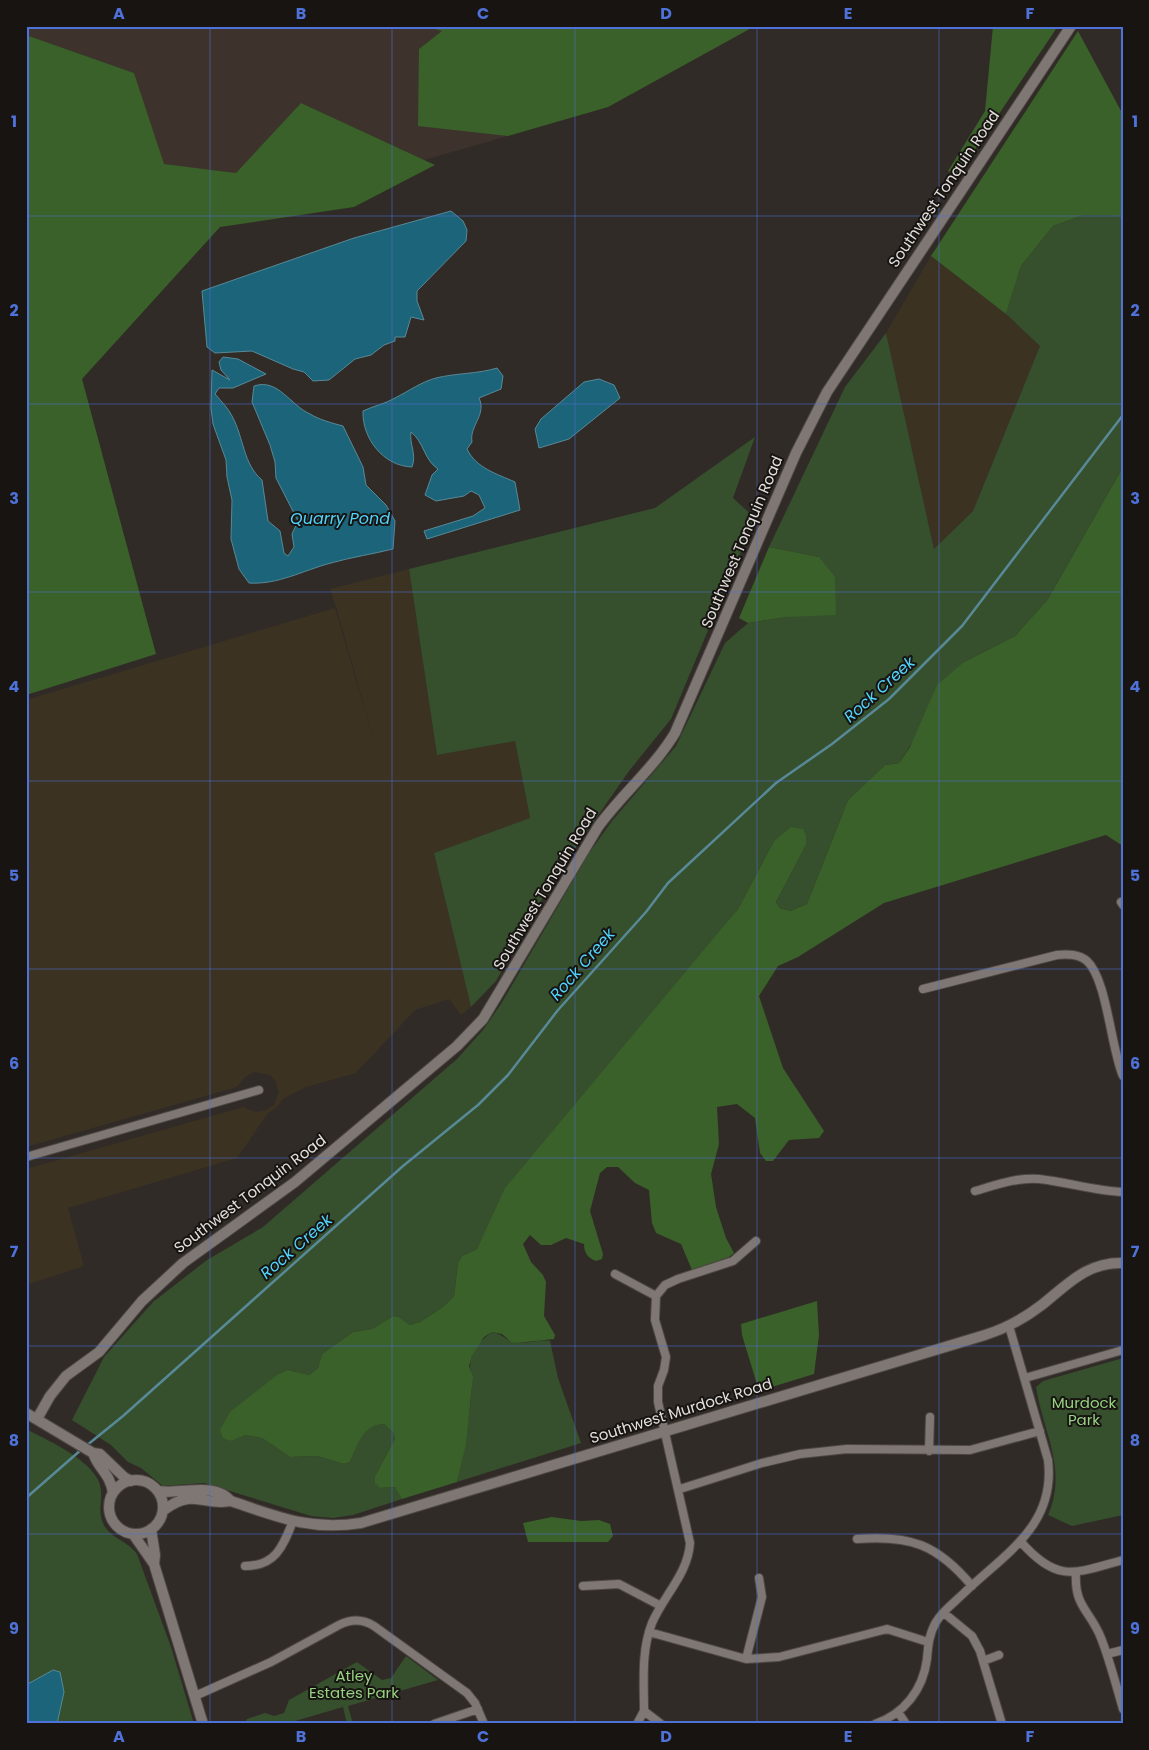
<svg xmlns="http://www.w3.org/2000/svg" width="1149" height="1750" font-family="Poppins,sans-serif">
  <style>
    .built { fill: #3e332c }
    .industrial { fill: #3c3222 }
    .green { fill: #364f2d }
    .forest { fill: #396129 }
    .water { fill: #1c6479; stroke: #588997 }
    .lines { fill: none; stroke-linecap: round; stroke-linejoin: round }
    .stream { stroke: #588997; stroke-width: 2.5 }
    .street-casing { stroke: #4e4845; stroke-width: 10 }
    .secondary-casing { stroke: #4e4845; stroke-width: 12 }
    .street { stroke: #7f7773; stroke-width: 8 }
    .secondary { stroke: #7f7773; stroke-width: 10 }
    .grid { fill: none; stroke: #4e72d9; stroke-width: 1; stroke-opacity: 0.55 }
    .labels { text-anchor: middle; stroke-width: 4; stroke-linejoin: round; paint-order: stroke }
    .street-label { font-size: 15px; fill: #e3dfdc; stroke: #171412 }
    .park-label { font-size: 15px; fill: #96d281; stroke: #171412 }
    .water-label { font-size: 16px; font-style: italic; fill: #51d4fc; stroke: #171412 }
    .neatline { fill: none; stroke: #4e72d9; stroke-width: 2 }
    .grid-label { font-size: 16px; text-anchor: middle; font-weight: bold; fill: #4e72d9 }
  </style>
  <rect width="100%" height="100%" fill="#312b27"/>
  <path class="built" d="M 26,26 L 755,26 L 608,107 L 424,160 L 301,103 L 236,173 L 163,164 L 134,73 L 26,35 Z"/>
  <path class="industrial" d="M 931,256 L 1006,314 L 1040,346 L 973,511 L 934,549 L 886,333 Z
    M 409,569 L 437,755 L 515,741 L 530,818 L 434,853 L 471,1007 L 461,1015 L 449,999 L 415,1010 L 356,1073 L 306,1087 L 283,1099 L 277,1107 L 268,1113 L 237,1158 L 68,1208 L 84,1266 L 26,1285 L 26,1169 L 243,1107 L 256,1112 L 266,1110 L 274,1105 L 279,1092 L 276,1082 L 270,1075 L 254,1072 L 245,1077 L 237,1087 L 26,1147 L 26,700 L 335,608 L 380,762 L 336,607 L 330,589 Z"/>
  <path class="green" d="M 1083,215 L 1123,216 L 1123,467 L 1048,599 L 1015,636 L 964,662 L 899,763 L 885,765 L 848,800 L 807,904 L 790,911 L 780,908 L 776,902 L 806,845 L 774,841 L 738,909 L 485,1233 L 477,1249 L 462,1256 L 458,1263 L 454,1296 L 443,1307 L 420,1322 L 410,1325 L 399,1317 L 393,1316 L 372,1329 L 353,1332 L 322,1354 L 318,1368 L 309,1375 L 288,1370 L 230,1441 L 246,1435 L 262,1438 L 290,1457 L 317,1456 L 344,1464 L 350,1462 C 358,1443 360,1425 384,1424 L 394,1432 L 395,1439 L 375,1476 L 380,1488 L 396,1487 L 402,1499 L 353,1515 L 333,1518 L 311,1516 L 204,1483 L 163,1486 L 141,1468 L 128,1462 L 111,1445 L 72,1420 L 104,1357 L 153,1302 L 207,1260 L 263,1227 L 457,1059 L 483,1030 L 501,1004 L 589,853 L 612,821 L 676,746 L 725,643 L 748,623 L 787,617 L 819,557 L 769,547 L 845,387 L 886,333 L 934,549 L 973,511 L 1040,346 L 1006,314 L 1021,266 L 1053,226 Z
    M 755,437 L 733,498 L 755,518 L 671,719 L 629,771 L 553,880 L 496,981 L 471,1007 L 434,853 L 530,818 L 515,741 L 437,755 L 409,569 L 655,508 Z
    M 492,1332 C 503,1334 505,1340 514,1342 C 523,1345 539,1339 550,1341 L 558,1378 L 581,1443 L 457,1482 C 465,1448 469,1420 472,1386 C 473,1376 468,1368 471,1359 C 474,1348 483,1338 492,1332 Z
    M 1123,1358 L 1123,1515 L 1072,1526 L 1048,1515 C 1068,1469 1043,1432 1036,1387 L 1043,1381 Z
    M 26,1429 C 47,1440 100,1463 101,1490 C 102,1504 97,1514 105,1527 C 114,1540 128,1541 137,1554 L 171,1647 L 194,1724 L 26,1724 Z
    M 406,1656 L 438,1680 L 348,1706 L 353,1724 L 347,1724 L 343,1707 L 285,1724 L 245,1724 L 247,1719 L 265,1713 L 274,1716 L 284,1713 L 289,1700 L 357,1662 L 382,1680 L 391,1678 Z"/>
  <path class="forest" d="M 424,26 L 755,26 L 608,107 L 508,136 L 418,126 L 419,49 L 442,31 Z
    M 993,26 L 1058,26 L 958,175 L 948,171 L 985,111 Z
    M 1078,31 L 1121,111 L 1123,111 L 1123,216 L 1083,215 L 1053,226 L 1021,266 L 1006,314 L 931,256 Z
    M 26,35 L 134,73 L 164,164 L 236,173 L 301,103 L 435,165 L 354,207 L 220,227 L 82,379 L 156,654 L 26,695 Z
    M 1123,467 L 1123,846 L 1106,835 L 884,903 L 798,957 L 778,966 L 759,996 L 783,1068 L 824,1131 L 819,1138 L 789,1140 L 773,1161 L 766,1161 L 760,1153 L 755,1118 L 737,1104 L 717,1107 L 719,1144 L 711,1174 L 716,1207 L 726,1238 L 734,1253 L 729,1257 L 692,1270 L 681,1244 L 656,1233 L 652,1223 L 649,1190 L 635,1183 L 618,1167 L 607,1167 L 600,1173 L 590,1211 L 603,1254 L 602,1259 L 596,1261 C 588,1258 584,1253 584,1244 L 566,1238 L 551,1245 L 541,1245 L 530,1235 L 523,1244 L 531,1262 L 543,1275 L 546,1282 L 544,1316 L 555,1335 L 554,1339 L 517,1343 L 511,1342 L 502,1334 L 492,1332 L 484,1337 L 472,1356 L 469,1366 L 473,1377 L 466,1444 L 457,1482 L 402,1499 L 395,1487 L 380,1488 L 375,1483 L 375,1476 L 395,1439 L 393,1432 L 384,1424 C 362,1425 358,1444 350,1462 L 344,1464 L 317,1456 L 290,1457 L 262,1438 L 246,1435 L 231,1441 L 223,1438 L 220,1430 L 230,1412 L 277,1375 L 288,1370 L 309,1375 L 318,1368 L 322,1354 L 353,1332 L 372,1329 L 393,1316 L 399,1317 L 410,1325 L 420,1322 L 443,1307 L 454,1296 L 458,1263 L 462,1256 L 477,1249 L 505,1188 L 738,909 L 774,841 L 791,827 L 803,829 L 806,835 L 806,845 L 776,902 L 780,908 L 790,911 L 807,904 L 848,800 L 885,765 L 899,763 L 910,747 L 937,685 L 964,662 L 1015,636 L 1048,599 Z
    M 769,547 L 819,557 L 835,577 L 836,615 L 787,617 L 748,623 L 739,618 Z
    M 817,1301 L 819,1335 L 814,1374 L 759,1391 L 742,1335 L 741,1324 Z
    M 552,1517 L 581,1521 L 599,1520 L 610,1524 L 613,1536 L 608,1542 L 528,1542 L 523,1523 Z"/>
  <path class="water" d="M 451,211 L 463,221 L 467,230 L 466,241 L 417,291 L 417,301 L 424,320 L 411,317 L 405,337 L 395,337 L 395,341 L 384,345 L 371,355 L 355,359 L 329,380 L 313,381 L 304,372 L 293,369 L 252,351 L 215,353 L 207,347 L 202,291 L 354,238 Z
    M 223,357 L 238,359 L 266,374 L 233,388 L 219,388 L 215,394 C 221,401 228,408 232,416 C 244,438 243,464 262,480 L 268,521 L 280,531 L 284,553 L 288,556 L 294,547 L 292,534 L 298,521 L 276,478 L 275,462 L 270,445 L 252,402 L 254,386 C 278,378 290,405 310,414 C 320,420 332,423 343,426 L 363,467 L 366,485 L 386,505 L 395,521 L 393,549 C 373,554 352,557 331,563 C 304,570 278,585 249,583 L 239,569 L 231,539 L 232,500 L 227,477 L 226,460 L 213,424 L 211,408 L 212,370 L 230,380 L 221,370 L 219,362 Z
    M 497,368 L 503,376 L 501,389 L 479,398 C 487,415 469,426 472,442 L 467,449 C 476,468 497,474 515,482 L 520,510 L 427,539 L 424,531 L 473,516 L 485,508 L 479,495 L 471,491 L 464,496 L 436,501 L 425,495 L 432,475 L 438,469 C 424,460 424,442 411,432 C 409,444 417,454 412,467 C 383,466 362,438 363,411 C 373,406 385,404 395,398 C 409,391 421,382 436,378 C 456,373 478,374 497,368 Z
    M 599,379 L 614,385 L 620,398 L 569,439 L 539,448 L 535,429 L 541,419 L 584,382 Z
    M 53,1670 L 60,1672 L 64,1692 L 57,1724 L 26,1724 L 26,1685 Z"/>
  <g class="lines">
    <path class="stream" d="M 86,1446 L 123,1416 L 403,1166 L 478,1105 L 508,1075 L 558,1010 L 646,912 L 668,883 L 776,783 L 832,744 L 889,699 L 962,626 L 1123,415
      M 26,1498 L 82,1449"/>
    <g class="street-casing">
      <path id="street" d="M 1121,902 L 1123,905
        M 923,989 L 1057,955 C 1068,954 1079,954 1087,961 C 1107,979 1111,1049 1123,1076
        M 26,1157 L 259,1090
        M 975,1191 C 996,1185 1018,1177 1039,1179 C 1068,1182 1094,1191 1123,1192
        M 615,1274 L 656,1296
        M 1025,1378 L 1123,1350
        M 929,1451 L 930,1417
        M 680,1489 L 762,1463 L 800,1454 L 847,1449 L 970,1450 L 1040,1431
        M 857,1539 C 910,1535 937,1544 972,1586
        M 1021,1542 C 1058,1584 1075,1573 1123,1560
        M 245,1566 C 276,1566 283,1546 293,1521
        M 1076,1573 C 1074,1607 1090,1610 1101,1638 C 1110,1661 1116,1685 1123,1709
        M 583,1586 L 619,1584 L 661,1606
        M 944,1613 L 972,1636 L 980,1651 L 1002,1724
        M 649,1632 L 746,1659 L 779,1657 L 887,1629 L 928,1642
        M 1107,1654 L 1123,1650
        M 746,1659 L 762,1597 L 759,1578
        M 983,1661 L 999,1655
        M 195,1696 L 271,1662 L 339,1625 C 351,1619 363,1619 374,1626 L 467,1693 L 475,1703 L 484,1724
        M 898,1712 L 906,1724
        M 434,1724 L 478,1709
        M 637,1724 L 644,1711
        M 661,1724 L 644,1711 C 644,1682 641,1651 652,1623 C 664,1595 688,1574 690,1543 L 658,1402 L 658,1386 L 664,1370 L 666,1357 L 655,1320 L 656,1296 L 665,1285 L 678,1279 L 733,1261 L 756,1241
        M 875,1724 C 904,1714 923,1690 927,1659 C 928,1646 929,1634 936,1622 C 943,1610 955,1602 965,1592 C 1006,1553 1056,1525 1048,1460 L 1009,1326"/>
    </g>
    <g class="secondary-casing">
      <path id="secondary" d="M 26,1413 L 93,1453 L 100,1454 L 124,1477 L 131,1481
        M 37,1419 L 50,1396 L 66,1376 L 99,1352 L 142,1301 L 183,1263 L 295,1182 L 457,1046 L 483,1019 L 598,827 C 622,794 654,768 675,733 L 796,453 L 827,392 L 1071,26
        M 93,1453 C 99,1470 110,1473 113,1493
        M109 1507a27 27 0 1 1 54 0a27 27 0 1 1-54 0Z
        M 159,1491 C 182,1495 213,1481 231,1501 C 278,1517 310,1531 361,1523 L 985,1335 C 1007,1328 1025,1318 1043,1304 C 1068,1284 1087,1262 1123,1263
        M 164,1510 C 194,1487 205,1507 231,1501
        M 151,1529 L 155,1555 L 154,1564
        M 133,1534 L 154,1564 L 203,1724"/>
    </g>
    <use href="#street" class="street"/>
    <use href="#secondary" class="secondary"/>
  </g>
  <path class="grid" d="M 210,26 L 210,1724M 392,26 L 392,1724M 575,26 L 575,1724M 757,26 L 757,1724M 939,26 L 939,1724M 26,216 L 1123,216M 26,404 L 1123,404M 26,592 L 1123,592M 26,781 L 1123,781M 26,969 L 1123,969M 26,1158 L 1123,1158M 26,1346 L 1123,1346M 26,1534 L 1123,1534"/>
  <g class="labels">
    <g class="street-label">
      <text transform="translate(944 189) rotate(-56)" y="5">Southwest Tonquin Road</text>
      <text transform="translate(742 542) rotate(-67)" y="5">Southwest Tonquin Road</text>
      <text transform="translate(545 889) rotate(-59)" y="5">Southwest Tonquin Road</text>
      <text transform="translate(250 1194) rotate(-37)" y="5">Southwest Tonquin Road</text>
      <text transform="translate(681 1411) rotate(-17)" y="5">Southwest Murdock Road</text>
    </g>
    <g class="park-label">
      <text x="1084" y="1408">Murdock<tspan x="1084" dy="17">Park</tspan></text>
      <text x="354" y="1681">Atley<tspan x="354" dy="17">Estates Park</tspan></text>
    </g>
    <g class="water-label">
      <text x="340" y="524">Quarry Pond</text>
      <text transform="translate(879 689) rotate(-42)" y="6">Rock Creek</text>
      <text transform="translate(582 964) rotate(-49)" y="6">Rock Creek</text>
      <text transform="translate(296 1246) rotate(-41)" y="6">Rock Creek</text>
    </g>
  </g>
  <rect width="1149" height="1750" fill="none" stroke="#171412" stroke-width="55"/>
  <rect x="28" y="28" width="1094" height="1694" class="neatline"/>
  <g class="grid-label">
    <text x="119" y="19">A</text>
    <text x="301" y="19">B</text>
    <text x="483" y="19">C</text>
    <text x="666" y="19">D</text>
    <text x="848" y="19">E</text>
    <text x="1030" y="19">F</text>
    <text x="14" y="127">1</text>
    <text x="1135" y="127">1</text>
    <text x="14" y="316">2</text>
    <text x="1135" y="316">2</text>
    <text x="14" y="504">3</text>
    <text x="1135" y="504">3</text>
    <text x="14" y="692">4</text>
    <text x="1135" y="692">4</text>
    <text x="14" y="881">5</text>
    <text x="1135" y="881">5</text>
    <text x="14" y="1069">6</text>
    <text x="1135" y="1069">6</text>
    <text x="14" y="1257">7</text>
    <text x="1135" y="1257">7</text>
    <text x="14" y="1446">8</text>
    <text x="1135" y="1446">8</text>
    <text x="14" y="1634">9</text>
    <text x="1135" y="1634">9</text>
    <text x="119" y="1742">A</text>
    <text x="301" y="1742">B</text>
    <text x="483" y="1742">C</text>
    <text x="666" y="1742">D</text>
    <text x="848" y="1742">E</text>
    <text x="1030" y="1742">F</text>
  </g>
</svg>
